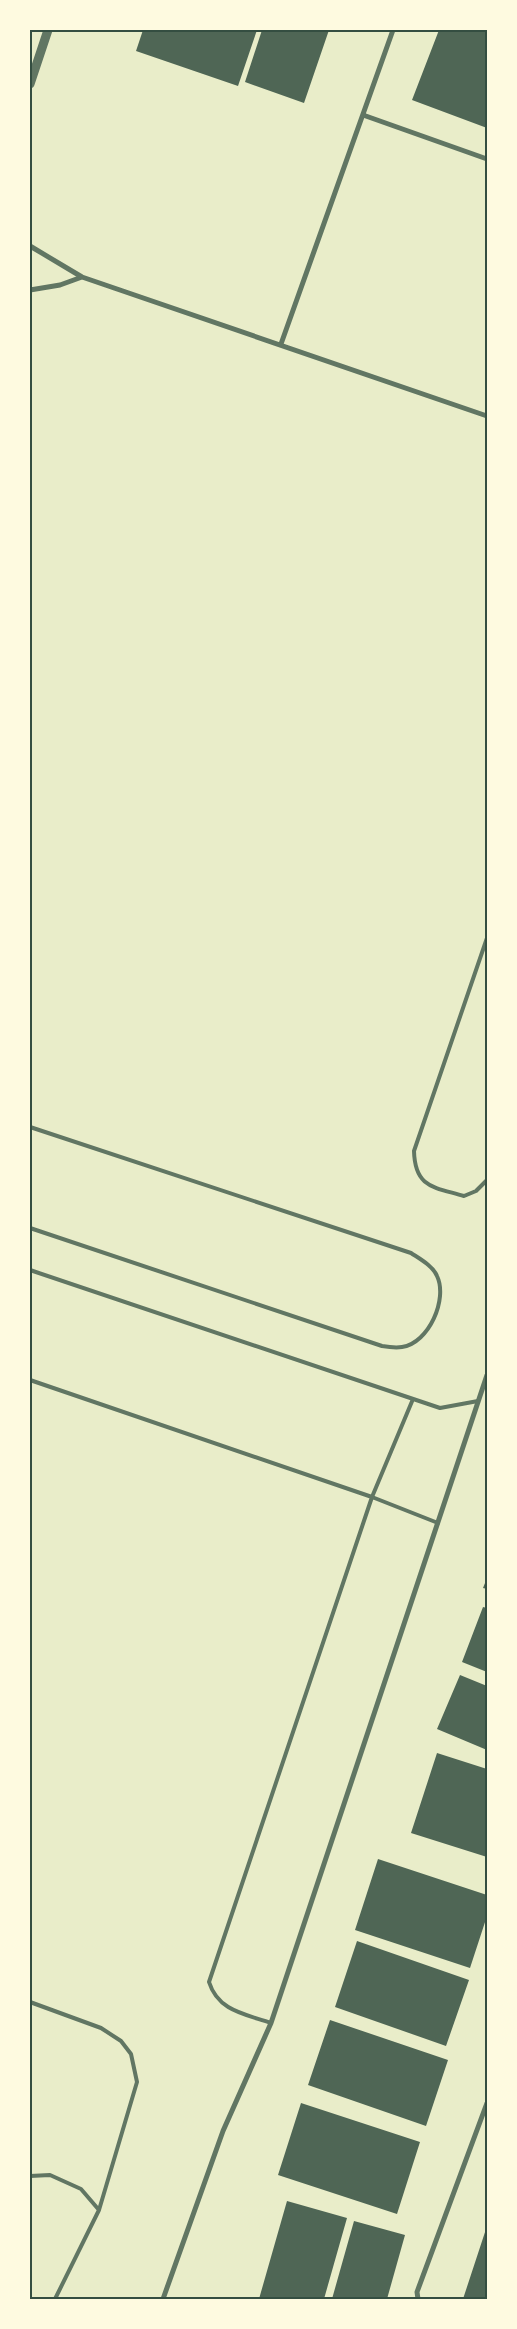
<svg xmlns="http://www.w3.org/2000/svg" width="517" height="2329" font-family="Cabin,sans-serif">
  <style>
    .building { fill: #4f6655 }
    .lines { fill: none; stroke-linecap: round; stroke-linejoin: round }
    .service { stroke: #617663; stroke-width: 4 }
    .minor { stroke: #617663; stroke-width: 5 }
    .tertiary { stroke: #617663; stroke-width: 9 }
    .neatline { fill: none; stroke: #344e41; stroke-width: 2 }
  </style>
  <rect width="100%" height="100%" fill="#e9edc9"/>
  <path class="building" d="M 143,30 L 257,30 L 238,86 L 136,51 Z
    M 262,30 L 329,30 L 304,103 L 245,82 Z
    M 439,30 L 487,30 L 487,128 L 412,100 Z
    M 487,1578 L 487,1589 L 483,1588 Z
    M 483,1607 L 487,1608 L 487,1672 L 462,1662 Z
    M 460,1675 L 487,1686 L 487,1750 L 437,1729 Z
    M 437,1753 L 487,1769 L 487,1857 L 411,1833 Z
    M 378,1859 L 487,1895 L 487,1916 L 470,1968 L 355,1930 Z
    M 357,1941 L 469,1980 L 446,2046 L 335,2007 Z
    M 330,2020 L 448,2060 L 426,2126 L 308,2085 Z
    M 301,2103 L 420,2142 L 397,2214 L 278,2175 Z
    M 287,2201 L 347,2218 L 324,2299 L 259,2299 Z
    M 354,2221 L 405,2235 L 387,2299 L 332,2299 Z
    M 487,2226 L 487,2299 L 463,2299 Z"/>
  <g class="lines">
    <path class="service" d="M 487,938 L 414,1151 C 415,1188 434,1187 464,1196 L 476,1191 L 487,1180
      M 30,1127 L 411,1253 C 420,1259 433,1266 437,1276 C 448,1299 429,1343 402,1347 C 396,1348 388,1347 382,1346 L 30,1228
      M 30,1270 L 440,1408 L 478,1401
      M 30,1380 L 372,1497 L 438,1523
      M 30,2002 L 101,2028 L 121,2041 L 131,2054 L 137,2082 L 99,2210
      M 271,2023 C 245,2014 218,2011 209,1982 L 372,1497 L 413,1399
      M 30,2176 L 50,2175 L 81,2189 L 99,2210 L 55,2299"/>
    <path class="minor" d="M 363,115 L 487,159
      M 30,246 L 82,277 L 487,416
      M 30,290 L 60,285 L 82,277
      M 281,344 L 393,30
      M 163,2299 L 223,2131 L 271,2023 L 487,1375
      M 418,2299 L 417,2292 L 487,2103"/>
    <path class="tertiary" d="M 30,84 L 48,30"/>
  </g>
  <rect width="517" height="2329" fill="none" stroke="#fefae0" stroke-width="62"/>
  <rect x="31" y="31" width="455" height="2267" class="neatline"/>
</svg>
